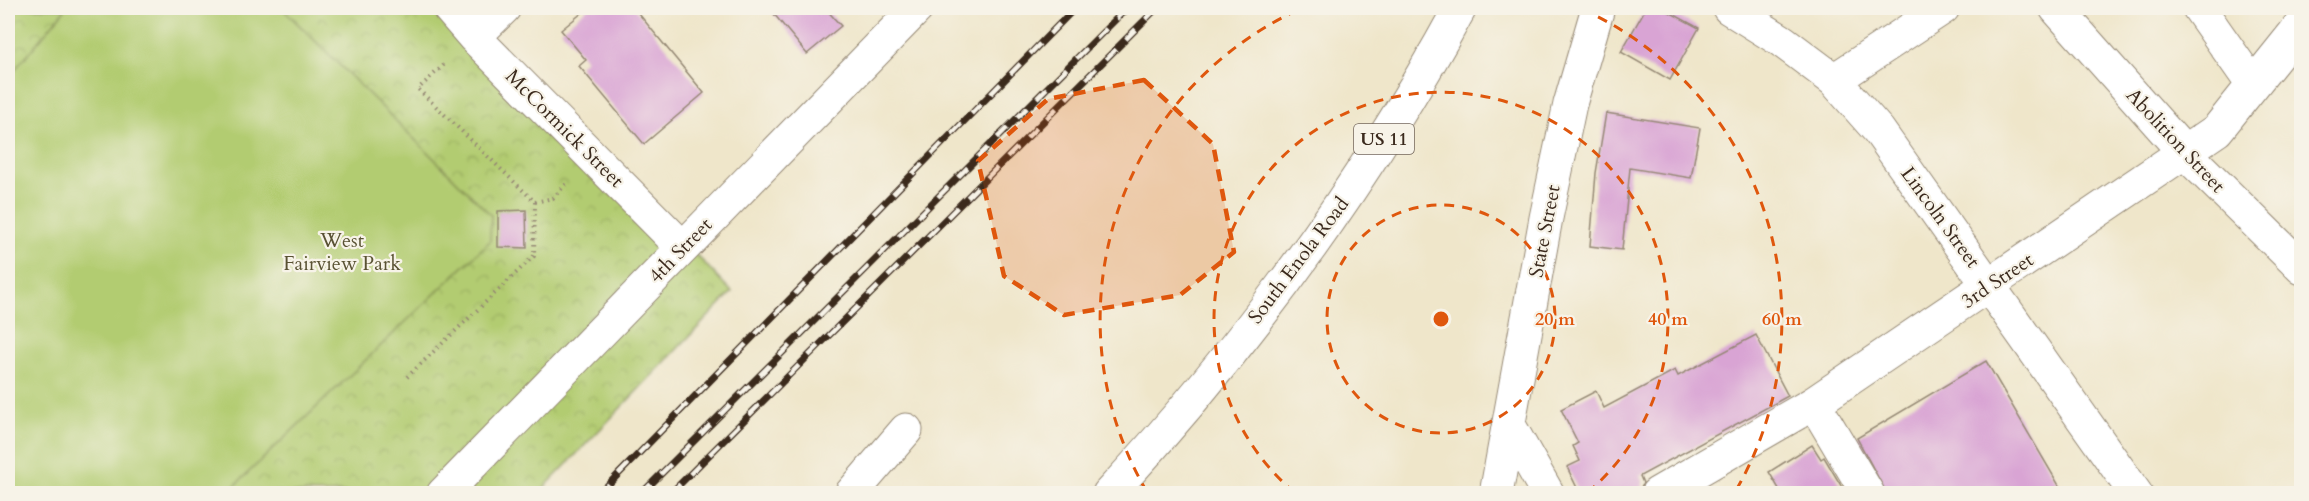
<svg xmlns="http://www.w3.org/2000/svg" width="2309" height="501" font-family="Cardo,serif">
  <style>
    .park { fill: url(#park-crowns); stroke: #767b48; stroke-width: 1.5 }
    .pitch { fill: #b2cc71; stroke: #767b48; stroke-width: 1.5 }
    .building { fill: #d9a4d4 }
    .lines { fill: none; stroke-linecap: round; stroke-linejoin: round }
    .minor-casing { stroke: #958874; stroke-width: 35 }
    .major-casing { stroke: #958874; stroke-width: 35 }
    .path { stroke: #958874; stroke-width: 4; stroke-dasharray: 1.5 4.5; stroke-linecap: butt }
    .minor { stroke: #fff; stroke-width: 33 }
    .major { stroke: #fff; stroke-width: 33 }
    .rail-casing { stroke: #3b2a1e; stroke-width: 7 }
    .rail { stroke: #f7f3e8; stroke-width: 4.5; stroke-dasharray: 14; stroke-linecap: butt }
    .marked { fill: #df570d; fill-opacity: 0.2; stroke: #df570d; stroke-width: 4.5; stroke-dasharray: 12 8; stroke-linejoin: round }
    .ring { fill: none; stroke: #df570d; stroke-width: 3; stroke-dasharray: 10 8 }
    .labels { text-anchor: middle; stroke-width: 4.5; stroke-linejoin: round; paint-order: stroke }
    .shield { fill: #f7f3e8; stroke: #73665b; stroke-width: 1.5 }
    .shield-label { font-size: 18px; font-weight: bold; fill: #3b2a1e }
    .street-label { font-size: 20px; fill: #3b2a1e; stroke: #f7f3e8 }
    .park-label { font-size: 20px; fill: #595233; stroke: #f7f3e8 }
    .centre { fill: #df570d; stroke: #f7f3e8; stroke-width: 3 }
    .ring-label { font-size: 18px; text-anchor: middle; font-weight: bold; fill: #df570d; stroke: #f7f3e8; stroke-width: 4.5; stroke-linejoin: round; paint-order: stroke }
  </style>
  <defs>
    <pattern id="park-crowns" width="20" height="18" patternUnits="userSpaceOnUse" patternTransform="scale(1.5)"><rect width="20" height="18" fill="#b2cc71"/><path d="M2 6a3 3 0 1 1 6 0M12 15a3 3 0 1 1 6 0" fill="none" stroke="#9aaf61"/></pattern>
  </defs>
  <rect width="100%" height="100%" fill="#f7f3e8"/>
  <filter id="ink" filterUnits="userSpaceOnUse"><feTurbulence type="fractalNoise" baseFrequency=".0167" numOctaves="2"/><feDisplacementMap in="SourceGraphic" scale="12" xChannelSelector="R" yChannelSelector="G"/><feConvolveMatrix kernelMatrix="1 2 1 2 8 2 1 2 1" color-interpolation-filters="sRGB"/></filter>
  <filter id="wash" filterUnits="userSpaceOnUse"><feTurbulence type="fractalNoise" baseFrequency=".008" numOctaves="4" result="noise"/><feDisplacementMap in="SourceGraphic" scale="24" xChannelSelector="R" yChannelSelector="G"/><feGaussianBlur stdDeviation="1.35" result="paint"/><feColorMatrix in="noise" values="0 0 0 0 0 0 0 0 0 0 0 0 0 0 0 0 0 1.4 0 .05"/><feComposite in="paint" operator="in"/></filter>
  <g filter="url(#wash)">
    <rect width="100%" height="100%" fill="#efe6ca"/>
    <path class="park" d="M 8,8 L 459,8 L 732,292 L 539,493 L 8,493 Z"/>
    <path class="pitch" d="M 66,8 L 282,8 L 491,215 L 490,241 L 227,493 L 8,493 L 8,78 Z"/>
    <g id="blocks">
      <path class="building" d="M 588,8 L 634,8 L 704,93 L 644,144 L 579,66 L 586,60 L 561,30 Z
        M 769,8 L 825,8 L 841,26 L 807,54 Z
        M 1646,8 L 1662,8 L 1699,28 L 1670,80 L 1621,52 Z
        M 1606,113 L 1700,128 L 1691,178 L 1630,168 L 1622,250 L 1590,246 L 1596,173 Z
        M 526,210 L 527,248 L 498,247 L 498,211 Z
        M 1756,335 L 1788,396 L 1640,476 L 1643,483 L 1638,494 L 1580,494 L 1567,467 L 1580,461 L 1573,446 L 1578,443 L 1561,409 L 1596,391 L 1604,408 L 1675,370 L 1678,376 Z
        M 1986,361 L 2064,494 L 1887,494 L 1857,438 Z
        M 1812,445 L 1821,459 L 1824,457 L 1846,494 L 1782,494 L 1769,472 Z"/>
    </g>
  </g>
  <g filter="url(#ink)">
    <use href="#blocks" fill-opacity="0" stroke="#958874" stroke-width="1.5"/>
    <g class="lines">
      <g class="minor-casing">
        <path id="minor" d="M 449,8 L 474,37 L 682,247
          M 1729,8 L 1782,41 L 1834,80 L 1879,131 L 2136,494
          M 2056,8 L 2184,152 L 2302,268
          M 2199,8 L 2253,85
          M 474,37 L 504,8
          M 1834,80 L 1943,8
          M 1814,403 L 1868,494
          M 1509,425 L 1548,494
          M 443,494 L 917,8
          M 851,494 L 906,430
          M 1496,494 L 1546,218 L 1570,104 L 1598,8
          M 1657,494 L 1814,403 L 2217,130 L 2302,24"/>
      </g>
      <g class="major-casing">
        <path id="major" d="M 1109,494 C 1245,347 1365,183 1460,8"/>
      </g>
      <path class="path" d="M 535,202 L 553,198 L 567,183
        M 407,377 L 534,256 L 535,202 L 418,89 L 447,62"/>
      <use href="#minor" class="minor"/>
      <use href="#major" class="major"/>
      <g class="rail-casing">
        <path id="rail" d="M 599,494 L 1075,8
          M 641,494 L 1127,8
          M 670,494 L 1157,8"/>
      </g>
      <use href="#rail" class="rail"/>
    </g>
  </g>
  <path class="marked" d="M 1144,80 L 1213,144 L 1234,252 L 1180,295 L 1064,315 L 1004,276 L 978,161 L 1048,99 Z"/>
  <g class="ring">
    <circle cx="1441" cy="319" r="114"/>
    <path d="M1295 493A227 227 0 1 1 1587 493"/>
    <path d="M1147 492A341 341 0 0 1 1300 9M1582 9A341 341 0 0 1 1735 492"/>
  </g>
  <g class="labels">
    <rect class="shield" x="1354" y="124" width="60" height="30" rx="4.5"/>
    <g class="shield-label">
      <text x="1384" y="145">US 11</text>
    </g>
    <g class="street-label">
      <text transform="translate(565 128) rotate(45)" y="7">McCormick Street</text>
      <text transform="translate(2176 140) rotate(47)" y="7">Abolition Street</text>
      <text transform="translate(1941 217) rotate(54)" y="7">Lincoln Street</text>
      <text transform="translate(1544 231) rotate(-79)" y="7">State Street</text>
      <text transform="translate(680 250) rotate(-46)" y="7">4th Street</text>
      <text transform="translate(1298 260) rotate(-53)" y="7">South Enola Road</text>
      <text transform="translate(1997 280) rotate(-34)" y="7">3rd Street</text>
    </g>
    <g class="park-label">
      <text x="342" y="247">West<tspan x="342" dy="23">Fairview Park</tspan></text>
    </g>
  </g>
  <circle cx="1441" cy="319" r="9" class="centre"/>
  <g class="ring-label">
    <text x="1555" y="325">20 m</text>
    <text x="1668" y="325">40 m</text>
    <text x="1782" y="325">60 m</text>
  </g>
  <rect width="2309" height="501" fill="none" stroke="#f7f3e8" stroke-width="30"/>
</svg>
